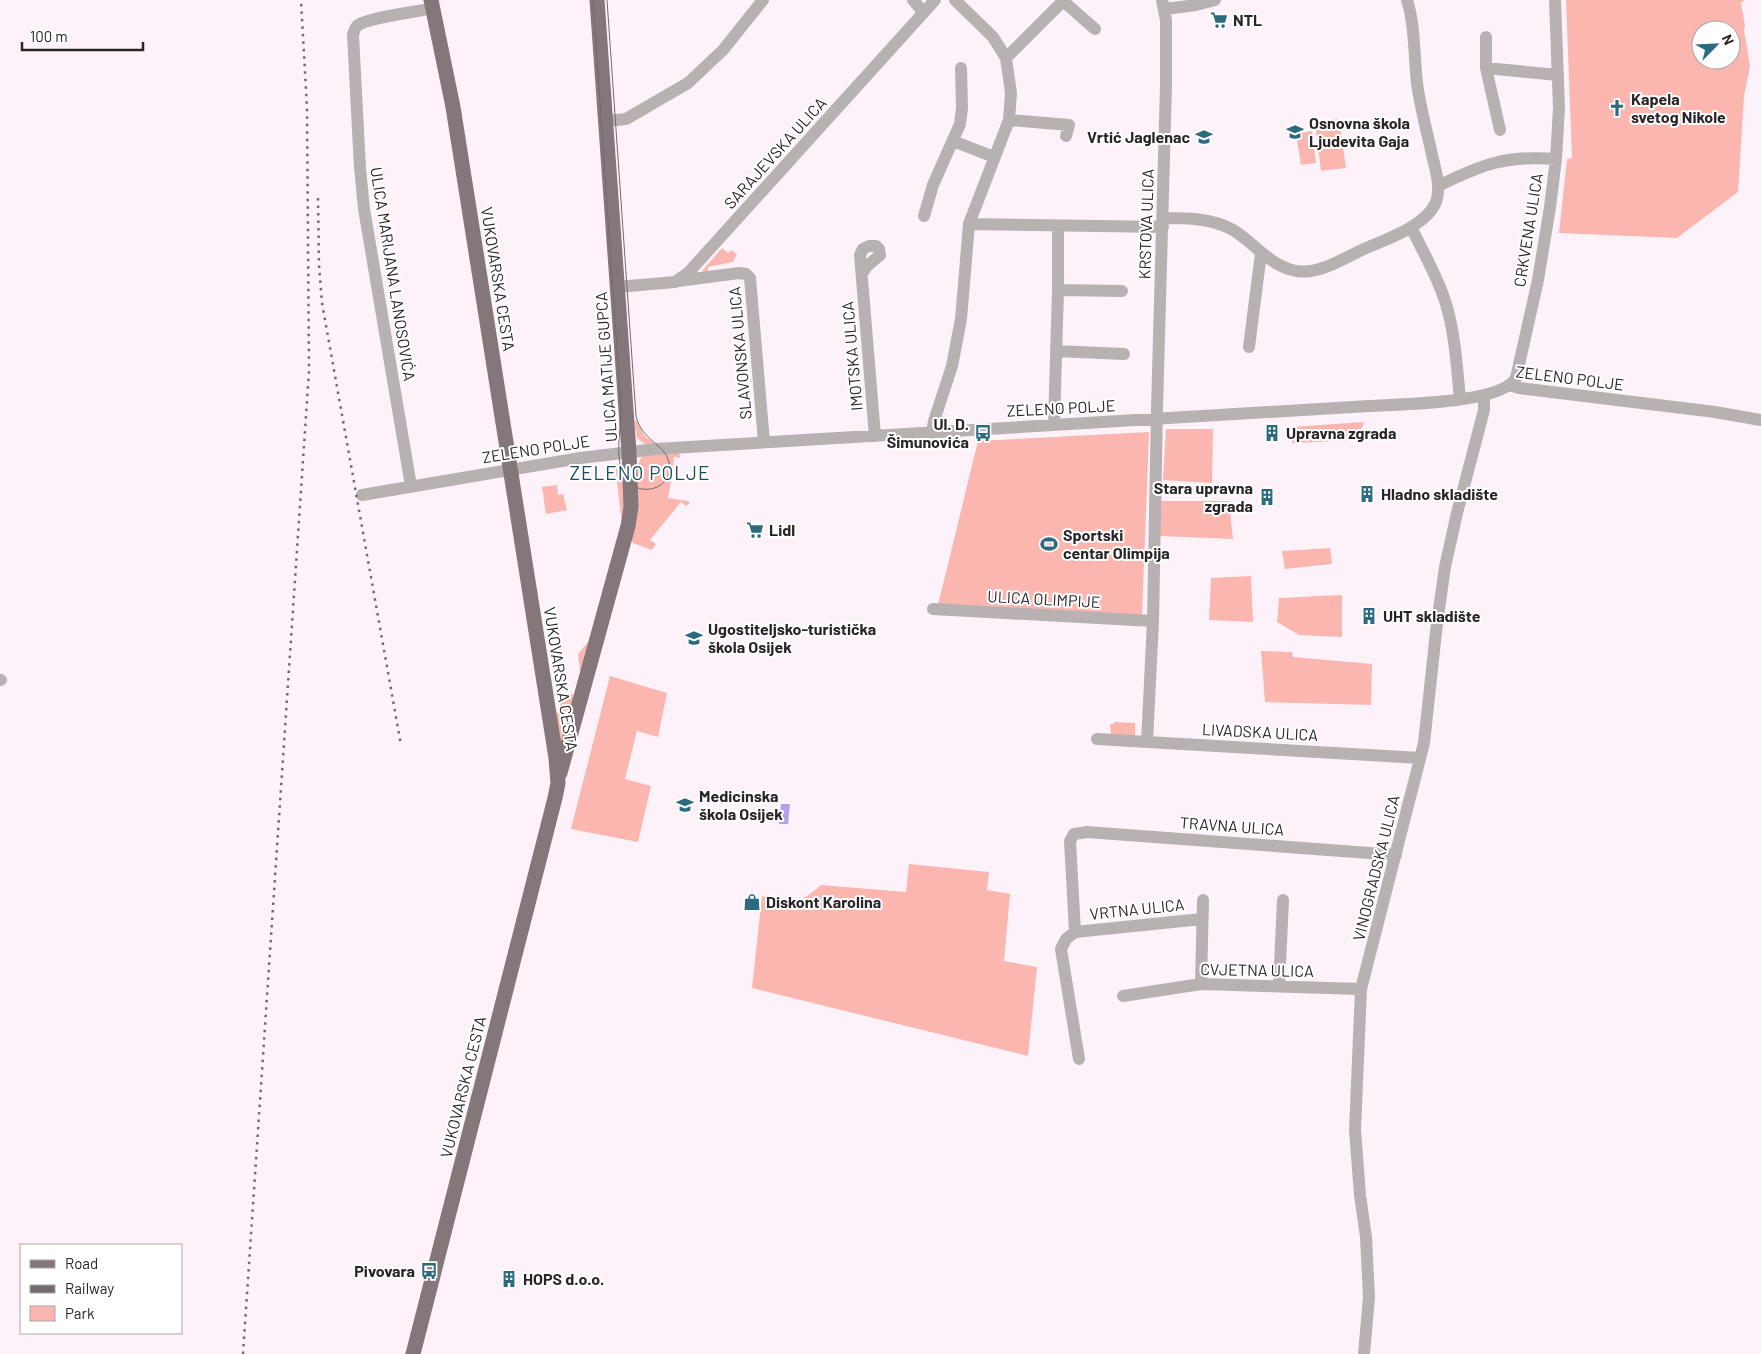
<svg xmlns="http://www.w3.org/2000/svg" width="1761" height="1354" font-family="Barlow,sans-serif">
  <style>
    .green { fill: #fbb7af; fill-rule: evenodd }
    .water { fill: #b1a2ea }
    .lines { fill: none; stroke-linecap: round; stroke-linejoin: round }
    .minor { stroke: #b8b1b2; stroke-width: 12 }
    .major { stroke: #84777a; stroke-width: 15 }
    .tram { stroke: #726a6f; stroke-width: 1 }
    .rail { stroke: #726a6f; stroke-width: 2.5; stroke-dasharray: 2.5 5; stroke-linecap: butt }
    .labels { text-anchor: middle; stroke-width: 4; stroke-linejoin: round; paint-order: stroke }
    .poi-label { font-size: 16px; font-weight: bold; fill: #292427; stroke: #fff; text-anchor: start }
    .street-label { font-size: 16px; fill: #292427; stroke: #fff }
    .quarter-label { font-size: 19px; letter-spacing: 1px; fill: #194c5d; stroke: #fff }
  </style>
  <rect width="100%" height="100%" fill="#fef2fa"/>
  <path class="green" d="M 1566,0 L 1745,0 L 1741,3 L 1745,26 L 1744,30 L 1750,66 L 1744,96 L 1738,192 L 1677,238 L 1559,233 L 1567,159 L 1572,158 ZM 1701,30 L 1731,30 L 1731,60 L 1701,60 Z
    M 1339,119 L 1346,168 L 1321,171 L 1315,122 Z
    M 1312,131 L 1316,163 L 1301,165 L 1296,134 Z
    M 722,248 L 728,253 L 731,250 L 737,254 L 733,262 L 708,267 L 708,273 L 705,273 L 702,271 Z
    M 636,420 L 644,435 L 655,444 L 646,445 L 637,438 L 634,421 Z
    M 1364,422 L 1357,440 L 1292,443 L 1291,427 Z
    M 1166,429 L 1213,429 L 1212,483 L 1163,480 Z
    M 1149,432 L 1142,617 L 938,605 L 978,441 Z
    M 677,453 L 680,455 L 680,458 L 674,457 L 673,467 L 679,468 L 679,471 L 673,471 L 668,498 L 688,501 L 690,503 L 686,506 L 681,502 L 650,540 L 656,544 L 652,550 L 633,543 L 631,540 L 637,466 L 642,456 Z
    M 615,464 L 621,464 L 623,465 L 625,515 L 621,516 Z
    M 557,485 L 558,495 L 563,494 L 567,510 L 546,514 L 542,487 Z
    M 1160,501 L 1229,501 L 1233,539 L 1159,536 Z
    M 1330,548 L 1332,564 L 1285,569 L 1282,551 Z
    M 1251,576 L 1253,622 L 1209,620 L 1211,578 Z
    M 1342,595 L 1342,637 L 1299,635 L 1277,622 L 1279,598 Z
    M 589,641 L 584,671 L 580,671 L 578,654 Z
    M 1261,651 L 1292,652 L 1293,657 L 1372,664 L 1371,705 L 1265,702 Z
    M 610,676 L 667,693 L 658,737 L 637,731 L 625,779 L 651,786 L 638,842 L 571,829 Z
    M 573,694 L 574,703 L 562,750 L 556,717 L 564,695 Z
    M 1114,722 L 1135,723 L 1135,737 L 1111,735 L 1110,724 L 1114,724 Z
    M 909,864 L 989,872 L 987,890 L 1010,894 L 1004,961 L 1037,967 L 1028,1056 L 752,988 L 762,896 C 792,903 796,907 821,885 L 906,892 Z"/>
  <path class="water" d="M 781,804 L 790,804 L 788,824 L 779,824 Z"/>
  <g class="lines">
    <path class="minor" d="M 913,0 L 923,12
      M 1165,9 L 1196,5 L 1215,0
      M 1486,37 L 1486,68 L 1500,130
      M 1006,58 L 1063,1 L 1095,29
      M 1486,68 L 1558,75
      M 1009,120 L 1069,125 L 1066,136
      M 606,121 L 626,119 L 688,83 L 723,50 L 763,0
      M 953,141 L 994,157
      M 1438,186 C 1483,164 1506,155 1556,159
      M 924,216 L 933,185 L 960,124 L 962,108 L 961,68
      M 1163,218 C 1186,218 1212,218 1233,230 C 1255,243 1268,265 1296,271 C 1319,275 1344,258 1364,249 C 1387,239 1426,226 1436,202 C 1442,186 1434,166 1431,150 C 1426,128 1420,106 1417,83 C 1414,57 1415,25 1407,0
      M 969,224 L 1163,227
      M 1411,227 C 1423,252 1438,277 1446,304 C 1455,333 1457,369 1460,399
      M 862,274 L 866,267 L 880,255 L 879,249 L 876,246 L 869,246 L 863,249 L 860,255 L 875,436
      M 678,281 L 739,273 L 746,274 L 750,278 L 764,442
      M 617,287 L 675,282 L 688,273 L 935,0
      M 1058,290 L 1122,291
      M 1249,347 L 1261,253
      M 1056,351 L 1124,354
      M 1510,385 L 1519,388 L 1715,412 L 1761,420
      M 1054,424 L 1058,290 L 1058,226
      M 932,432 L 934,421 L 952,366 L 961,319 L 969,224 L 1009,120 L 1011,93 L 1006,58 L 993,37 L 955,0
      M 411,486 L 364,209 L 360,168 L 353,35 C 354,31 355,27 358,25 C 370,17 417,12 433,8
      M 362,495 L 580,458 L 656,449 L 1369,406 C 1399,404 1501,404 1516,378 L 1538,280 L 1550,207 L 1556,159 L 1559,108 L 1555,0
      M 933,609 L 1153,621
      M 0,680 L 1,680
      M 1097,739 L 1420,758
      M 1147,742 L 1153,621 L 1157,409 L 1166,85 L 1166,20 L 1162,0
      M 1075,932 L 1202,919
      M 1201,984 L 1203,900
      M 1279,986 L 1283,900
      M 1123,996 L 1201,984 L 1361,989
      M 1079,1059 L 1061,949 L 1066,939 L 1075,932 L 1070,841 L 1074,834 L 1087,832 L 1396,855
      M 1364,1354 L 1369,1297 L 1366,1237 L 1360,1195 L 1355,1130 L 1361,989 L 1424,743 L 1437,623 L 1445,567 L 1457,513 L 1484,410 L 1484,396"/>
    <path class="major" d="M 560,773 L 628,526 L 631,507 L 629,452 L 597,0
      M 413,1354 L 555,798 L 558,783 L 556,758 L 453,107 L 431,0"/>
    <path class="tram" d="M 593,0 L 621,408 C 621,427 616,450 621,469 C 632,503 676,490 669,462 C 664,443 642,441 636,416 L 607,0"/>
    <path class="rail" d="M 318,198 L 319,265 L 322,303 L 401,745
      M 243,1354 L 309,371 L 307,108 L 301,0"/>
  </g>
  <defs>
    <g id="supermarket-bare" transform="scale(1.35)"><path d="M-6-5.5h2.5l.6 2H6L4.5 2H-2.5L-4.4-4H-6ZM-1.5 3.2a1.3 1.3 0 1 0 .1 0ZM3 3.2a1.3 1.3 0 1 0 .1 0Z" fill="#2b6a7f" stroke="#fff" stroke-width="2.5" paint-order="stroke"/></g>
    <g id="church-bare" transform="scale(1.35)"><path d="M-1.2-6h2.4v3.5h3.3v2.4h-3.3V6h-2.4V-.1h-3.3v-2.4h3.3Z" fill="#2b6a7f" stroke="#fff" stroke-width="2.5" paint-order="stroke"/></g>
    <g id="school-bare" transform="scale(1.35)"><path d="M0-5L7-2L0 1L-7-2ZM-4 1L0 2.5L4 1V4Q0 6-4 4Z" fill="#2b6a7f" stroke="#fff" stroke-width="2.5" paint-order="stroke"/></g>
    <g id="bus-bare" transform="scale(1.35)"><path d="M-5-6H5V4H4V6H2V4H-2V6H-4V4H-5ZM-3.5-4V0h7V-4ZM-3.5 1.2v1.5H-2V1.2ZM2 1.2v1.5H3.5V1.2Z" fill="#2b6a7f" stroke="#fff" stroke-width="2.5" paint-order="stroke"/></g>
    <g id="building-bare" transform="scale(1.35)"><path d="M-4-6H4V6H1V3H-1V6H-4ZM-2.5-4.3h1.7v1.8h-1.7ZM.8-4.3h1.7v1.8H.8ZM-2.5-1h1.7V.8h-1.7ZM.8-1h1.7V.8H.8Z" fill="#2b6a7f" stroke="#fff" stroke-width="2.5" paint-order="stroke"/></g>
    <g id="stadium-bare" transform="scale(1.35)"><path d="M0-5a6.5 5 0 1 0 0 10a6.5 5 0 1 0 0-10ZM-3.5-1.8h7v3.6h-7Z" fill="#2b6a7f" stroke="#fff" stroke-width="2.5" paint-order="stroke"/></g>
    <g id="shop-bare" transform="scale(1.35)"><path d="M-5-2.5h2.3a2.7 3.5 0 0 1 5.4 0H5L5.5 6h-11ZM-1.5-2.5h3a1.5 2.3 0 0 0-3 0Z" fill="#2b6a7f" stroke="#fff" stroke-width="2.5" paint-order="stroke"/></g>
  </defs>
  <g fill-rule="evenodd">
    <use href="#supermarket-bare" x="1219" y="20"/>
    <use href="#church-bare" x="1617" y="108"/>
    <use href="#school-bare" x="1295" y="132"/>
    <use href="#school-bare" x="1204" y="137"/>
    <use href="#bus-bare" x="983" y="433"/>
    <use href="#building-bare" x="1272" y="433"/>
    <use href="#building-bare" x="1367" y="494"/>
    <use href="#building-bare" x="1267" y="497"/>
    <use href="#supermarket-bare" x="755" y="530"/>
    <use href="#stadium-bare" x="1049" y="544"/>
    <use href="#building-bare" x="1369" y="616"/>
    <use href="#school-bare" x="694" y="638"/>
    <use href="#school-bare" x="685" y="805"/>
    <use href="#shop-bare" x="752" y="902"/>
    <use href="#bus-bare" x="429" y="1271"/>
    <use href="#building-bare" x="509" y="1279"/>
  </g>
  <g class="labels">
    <g class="poi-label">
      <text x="1233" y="26">NTL</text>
      <text x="1631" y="105">Kapela<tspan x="1631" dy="18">svetog Nikole</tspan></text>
      <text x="1309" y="129">Osnovna škola<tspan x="1309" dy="18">Ljudevita Gaja</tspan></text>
      <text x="1190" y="143" text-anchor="end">Vrtić Jaglenac</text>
      <text x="969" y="430" text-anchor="end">Ul. D.<tspan x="969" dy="18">Šimunovića</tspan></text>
      <text x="1286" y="439">Upravna zgrada</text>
      <text x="1253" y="494" text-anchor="end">Stara upravna<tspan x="1253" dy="18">zgrada</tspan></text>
      <text x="1381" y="500">Hladno skladište</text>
      <text x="769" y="536">Lidl</text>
      <text x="1063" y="541">Sportski<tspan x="1063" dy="18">centar Olimpija</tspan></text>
      <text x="1383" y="622">UHT skladište</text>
      <text x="708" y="635">Ugostiteljsko-turistička<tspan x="708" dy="18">škola Osijek</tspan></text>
      <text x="699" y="802">Medicinska<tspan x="699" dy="18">škola Osijek</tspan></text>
      <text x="766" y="908">Diskont Karolina</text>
      <text x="415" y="1277" text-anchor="end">Pivovara</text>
      <text x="523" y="1285">HOPS d.o.o.</text>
    </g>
    <g class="street-label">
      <text transform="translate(775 153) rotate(-48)" y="6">SARAJEVSKA ULICA</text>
      <text transform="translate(1146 224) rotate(-88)" y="6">KRSTOVA ULICA</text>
      <text transform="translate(1528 230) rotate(-81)" y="6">CRKVENA ULICA</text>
      <text transform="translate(393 274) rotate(81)" y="6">ULICA MARIJANA LANOSOVIĆA</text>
      <text transform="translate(498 279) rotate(81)" y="6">VUKOVARSKA CESTA</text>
      <text transform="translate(740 353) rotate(-95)" y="6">SLAVONSKA ULICA</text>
      <text transform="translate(852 356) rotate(-95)" y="6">IMOTSKA ULICA</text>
      <text transform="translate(606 367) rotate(-94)" y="6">ULICA MATIJE GUPCA</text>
      <text transform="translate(1570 378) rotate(7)" y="6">ZELENO POLJE</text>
      <text transform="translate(1061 408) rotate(-3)" y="6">ZELENO POLJE</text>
      <text transform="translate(536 449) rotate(-9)" y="6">ZELENO POLJE</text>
      <text transform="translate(1044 599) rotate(3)" y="6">ULICA OLIMPIJE</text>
      <text transform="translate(561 679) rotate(81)" y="6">VUKOVARSKA CESTA</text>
      <text transform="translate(1260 732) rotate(3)" y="6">LIVADSKA ULICA</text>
      <text transform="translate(1232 826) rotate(4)" y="6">TRAVNA ULICA</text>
      <text transform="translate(1376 868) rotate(-76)" y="6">VINOGRADSKA ULICA</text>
      <text transform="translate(1137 909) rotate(-6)" y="6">VRTNA ULICA</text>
      <text transform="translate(1257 970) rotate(1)" y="6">CVJETNA ULICA</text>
      <text transform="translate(463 1087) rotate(-76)" y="6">VUKOVARSKA CESTA</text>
    </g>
    <g class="quarter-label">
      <text x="640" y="480">ZELENO POLJE</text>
    </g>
  </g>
  <rect x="20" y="1244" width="162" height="90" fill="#ffffff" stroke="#a9a7a9"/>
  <rect x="30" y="1260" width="25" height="8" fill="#84777a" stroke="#a9a7a9"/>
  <text x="65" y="1269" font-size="15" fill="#292427">Road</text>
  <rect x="30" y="1285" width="25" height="8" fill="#726a6f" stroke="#a9a7a9"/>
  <text x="65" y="1294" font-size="15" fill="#292427">Railway</text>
  <rect x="30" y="1306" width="25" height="15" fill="#fbb7af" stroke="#a9a7a9"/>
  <text x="65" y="1319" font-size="15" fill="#292427">Park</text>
  <g transform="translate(1716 45) rotate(66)"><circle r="24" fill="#ffffff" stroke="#a9a7a9"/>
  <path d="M0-4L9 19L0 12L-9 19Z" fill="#2b6a7f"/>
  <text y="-8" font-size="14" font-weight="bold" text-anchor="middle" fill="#292427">N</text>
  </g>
  <path d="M22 42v8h121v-8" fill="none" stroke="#292427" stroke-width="2.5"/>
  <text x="30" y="42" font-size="15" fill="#292427" stroke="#ffffff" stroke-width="4" paint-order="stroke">100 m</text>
</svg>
